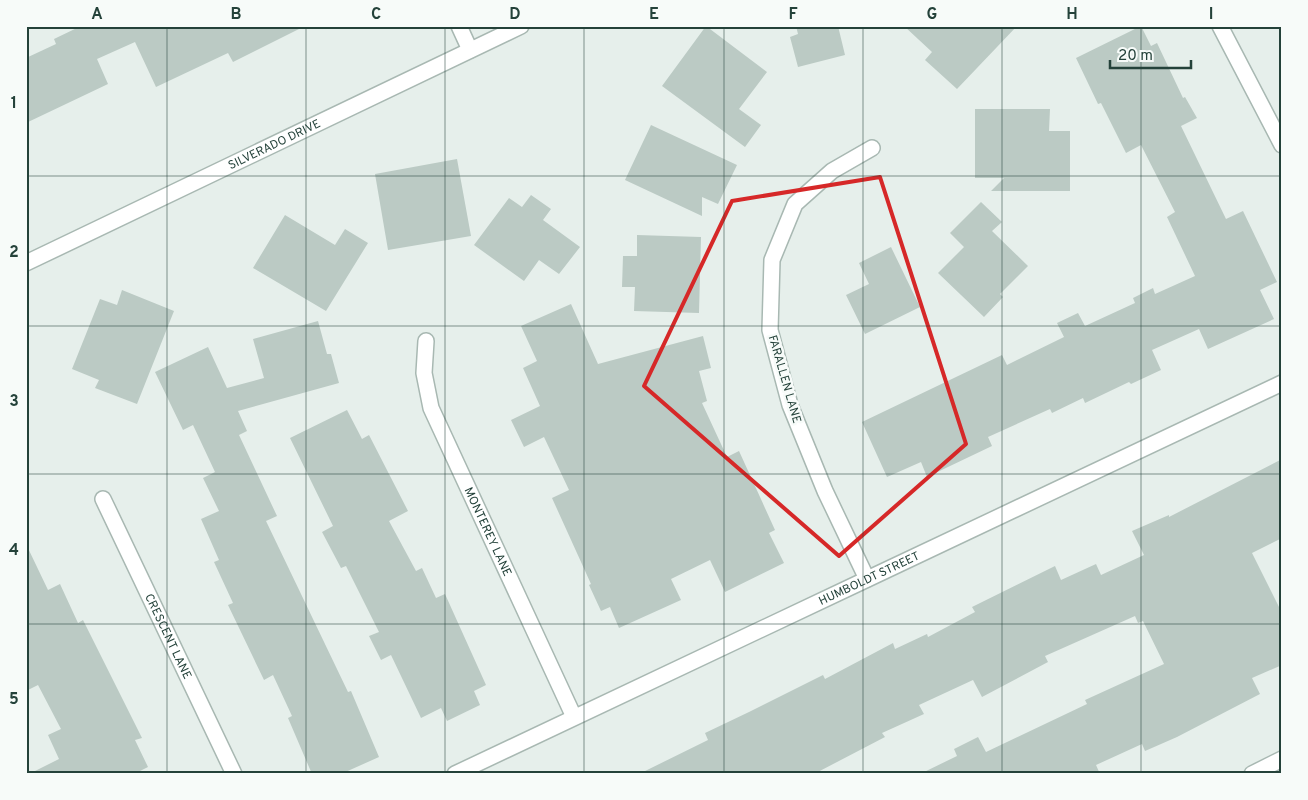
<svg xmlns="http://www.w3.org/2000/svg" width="1308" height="800" font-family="Overpass,sans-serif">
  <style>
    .building { fill: #bbcac4 }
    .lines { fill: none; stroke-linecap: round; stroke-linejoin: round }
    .street-casing { stroke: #a8b8b2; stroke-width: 18 }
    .street { stroke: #fff; stroke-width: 15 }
    .marked { fill: none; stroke: #d62828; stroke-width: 4; stroke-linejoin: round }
    .grid { fill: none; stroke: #24423a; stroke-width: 1; stroke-opacity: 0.55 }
    .labels { text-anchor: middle; stroke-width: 5; stroke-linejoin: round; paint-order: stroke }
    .street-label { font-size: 12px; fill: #24423a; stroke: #f7fbf9 }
    .neatline { fill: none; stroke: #24423a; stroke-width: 2 }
    .grid-label { font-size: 16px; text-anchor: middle; font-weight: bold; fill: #24423a }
  </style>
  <rect width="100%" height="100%" fill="#e6efeb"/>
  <path class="building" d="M 81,26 L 305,26 L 233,62 L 228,53 L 156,87 L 135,42 L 97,59 L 108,84 L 26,123 L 26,58 L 56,44 L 54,39 Z
    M 706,26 L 767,72 L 739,109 L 761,125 L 745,147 L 662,86 Z
    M 796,26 L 838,26 L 845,55 L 798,67 L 790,37 L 798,34 Z
    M 904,26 L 1017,26 L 957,89 L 925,60 L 932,52 Z
    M 1141,26 L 1151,46 L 1157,43 L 1183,98 L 1185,97 L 1197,118 L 1181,126 L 1226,219 L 1243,211 L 1277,282 L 1260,290 L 1274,319 L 1208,349 L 1199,329 L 1152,350 L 1161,370 L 1131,384 L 1129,382 L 1085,403 L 1083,398 L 1052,413 L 1050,409 L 988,437 L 992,446 L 927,477 L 921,462 L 887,477 L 862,422 L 1002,355 L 1007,365 L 1064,337 L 1057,323 L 1078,313 L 1085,326 L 1135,303 L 1133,298 L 1153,288 L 1155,294 L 1195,276 L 1167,217 L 1175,212 L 1141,145 L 1126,153 L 1101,103 L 1098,104 L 1076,58 Z
    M 975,109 L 1050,109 L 1049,131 L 1070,131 L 1070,191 L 991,191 L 1004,178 L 975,178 Z
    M 651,125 L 737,165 L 718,204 L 702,197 L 702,216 L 625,180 Z
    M 457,159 L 471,236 L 388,250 L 375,174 Z
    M 531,195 L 551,209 L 543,220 L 580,247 L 559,274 L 539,260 L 524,281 L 474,245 L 509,198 L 522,207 Z
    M 981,202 L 1002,222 L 992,231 L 1028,266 L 1000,294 L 1003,297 L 984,317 L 938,273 L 964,247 L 950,233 Z
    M 285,215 L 335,245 L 345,229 L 368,243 L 326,311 L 253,268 Z
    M 637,235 L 701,237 L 699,313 L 634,311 L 635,287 L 622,287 L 623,256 L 637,256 Z
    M 891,247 L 920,307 L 865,334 L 846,295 L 869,284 L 859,263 Z
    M 122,290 L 174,311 L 137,404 L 95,388 L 99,380 L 72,369 L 100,299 L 117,305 Z
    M 571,304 L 598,364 L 703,336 L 711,368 L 699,371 L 707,401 L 702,403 L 727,457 L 739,451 L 775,530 L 769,533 L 784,563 L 725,592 L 710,560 L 671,579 L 681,600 L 619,628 L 610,607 L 601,611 L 589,585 L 591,584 L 552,498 L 569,490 L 544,437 L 524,447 L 511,420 L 540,406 L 523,368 L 537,361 L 521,326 Z
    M 318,321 L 327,354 L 331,354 L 339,383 L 238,411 L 247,431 L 239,435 L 277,516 L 266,521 L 348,692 L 351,691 L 379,757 L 341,774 L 312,774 L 288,718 L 292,716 L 273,675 L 264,680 L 228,605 L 233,603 L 214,562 L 219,560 L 201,519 L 219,511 L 203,478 L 215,472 L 193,425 L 183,430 L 155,372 L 208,347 L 227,388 L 264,378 L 253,339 Z
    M 347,410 L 362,439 L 369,435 L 408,511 L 389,521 L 416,571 L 422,568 L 436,598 L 445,594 L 486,685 L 474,691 L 480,705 L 447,721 L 441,708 L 421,718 L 391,655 L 381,660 L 369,636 L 379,632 L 346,566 L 341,568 L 322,532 L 333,526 L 290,438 Z
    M 1282,459 L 1282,538 L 1252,553 L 1282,613 L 1282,665 L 1252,678 L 1260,694 L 1177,737 L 1145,751 L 1142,744 L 1096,765 L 1100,774 L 920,774 L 957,756 L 954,749 L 978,737 L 986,752 L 1087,704 L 1085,700 L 1164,664 L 1143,621 L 1138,623 L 1135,616 L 1045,656 L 1048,662 L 982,697 L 973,680 L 919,705 L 924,714 L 882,733 L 885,737 L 814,774 L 639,774 L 708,740 L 705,733 L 749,712 L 823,675 L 825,679 L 893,643 L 895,649 L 927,634 L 928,637 L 975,612 L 972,607 L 1055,566 L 1061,580 L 1096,564 L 1101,575 L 1144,555 L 1132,531 L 1169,515 L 1169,517 Z
    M 26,544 L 48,590 L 60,584 L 78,623 L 83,620 L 142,738 L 135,740 L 148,767 L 134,774 L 29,774 L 59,759 L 48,735 L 61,729 L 38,685 L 26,691 Z"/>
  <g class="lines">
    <g class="street-casing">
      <g id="street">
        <path d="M 459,26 L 470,50"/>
        <path d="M 1220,26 L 1282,145"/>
        <path id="s1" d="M 26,263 L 521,26"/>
        <path id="s2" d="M 426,341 L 424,373 L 431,408 L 574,717"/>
        <path id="s3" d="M 103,499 L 234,774"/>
        <path d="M 867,579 L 825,491 L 790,405 L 770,330 L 772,260 L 795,204 L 832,171 L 872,148"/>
        <path id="s4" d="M 455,774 C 730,642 1007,515 1282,383"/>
        <path d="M 1252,774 L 1282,759"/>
      </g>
    </g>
    <use href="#street" class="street"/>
  </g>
  <path class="marked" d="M 880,177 L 966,444 L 839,556 L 644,386 L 732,201 Z"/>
  <path class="grid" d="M 167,26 L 167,774M 306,26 L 306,774M 445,26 L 445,774M 584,26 L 584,774M 724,26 L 724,774M 863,26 L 863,774M 1002,26 L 1002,774M 1141,26 L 1141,774M 26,176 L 1282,176M 26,326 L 1282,326M 26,474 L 1282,474M 26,624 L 1282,624"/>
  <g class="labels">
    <g class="street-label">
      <text dy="4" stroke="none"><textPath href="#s1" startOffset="275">SILVERADO DRIVE</textPath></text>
      <text transform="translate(785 379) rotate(74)" y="4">FARALLEN LANE</text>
      <text dy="4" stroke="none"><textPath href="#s2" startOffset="204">MONTEREY LANE</textPath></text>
      <text dy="4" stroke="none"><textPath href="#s4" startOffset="458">HUMBOLDT STREET</textPath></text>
      <text dy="4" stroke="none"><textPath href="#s3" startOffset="152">CRESCENT LANE</textPath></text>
    </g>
  </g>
  <rect width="1308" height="800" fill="none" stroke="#f7fbf9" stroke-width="55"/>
  <path d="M1110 60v8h81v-8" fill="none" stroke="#24423a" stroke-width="2.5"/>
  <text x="1118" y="60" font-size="15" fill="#24423a" stroke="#f7fbf9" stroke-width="4" paint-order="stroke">20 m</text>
  <rect x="28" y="28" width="1252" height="744" class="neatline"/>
  <g class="grid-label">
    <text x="97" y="19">A</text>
    <text x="236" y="19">B</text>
    <text x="376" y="19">C</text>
    <text x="515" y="19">D</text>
    <text x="654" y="19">E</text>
    <text x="793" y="19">F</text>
    <text x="932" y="19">G</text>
    <text x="1072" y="19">H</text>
    <text x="1211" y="19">I</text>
    <text x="14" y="108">1</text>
    <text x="14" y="257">2</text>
    <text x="14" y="406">3</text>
    <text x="14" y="555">4</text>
    <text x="14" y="704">5</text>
  </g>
</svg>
